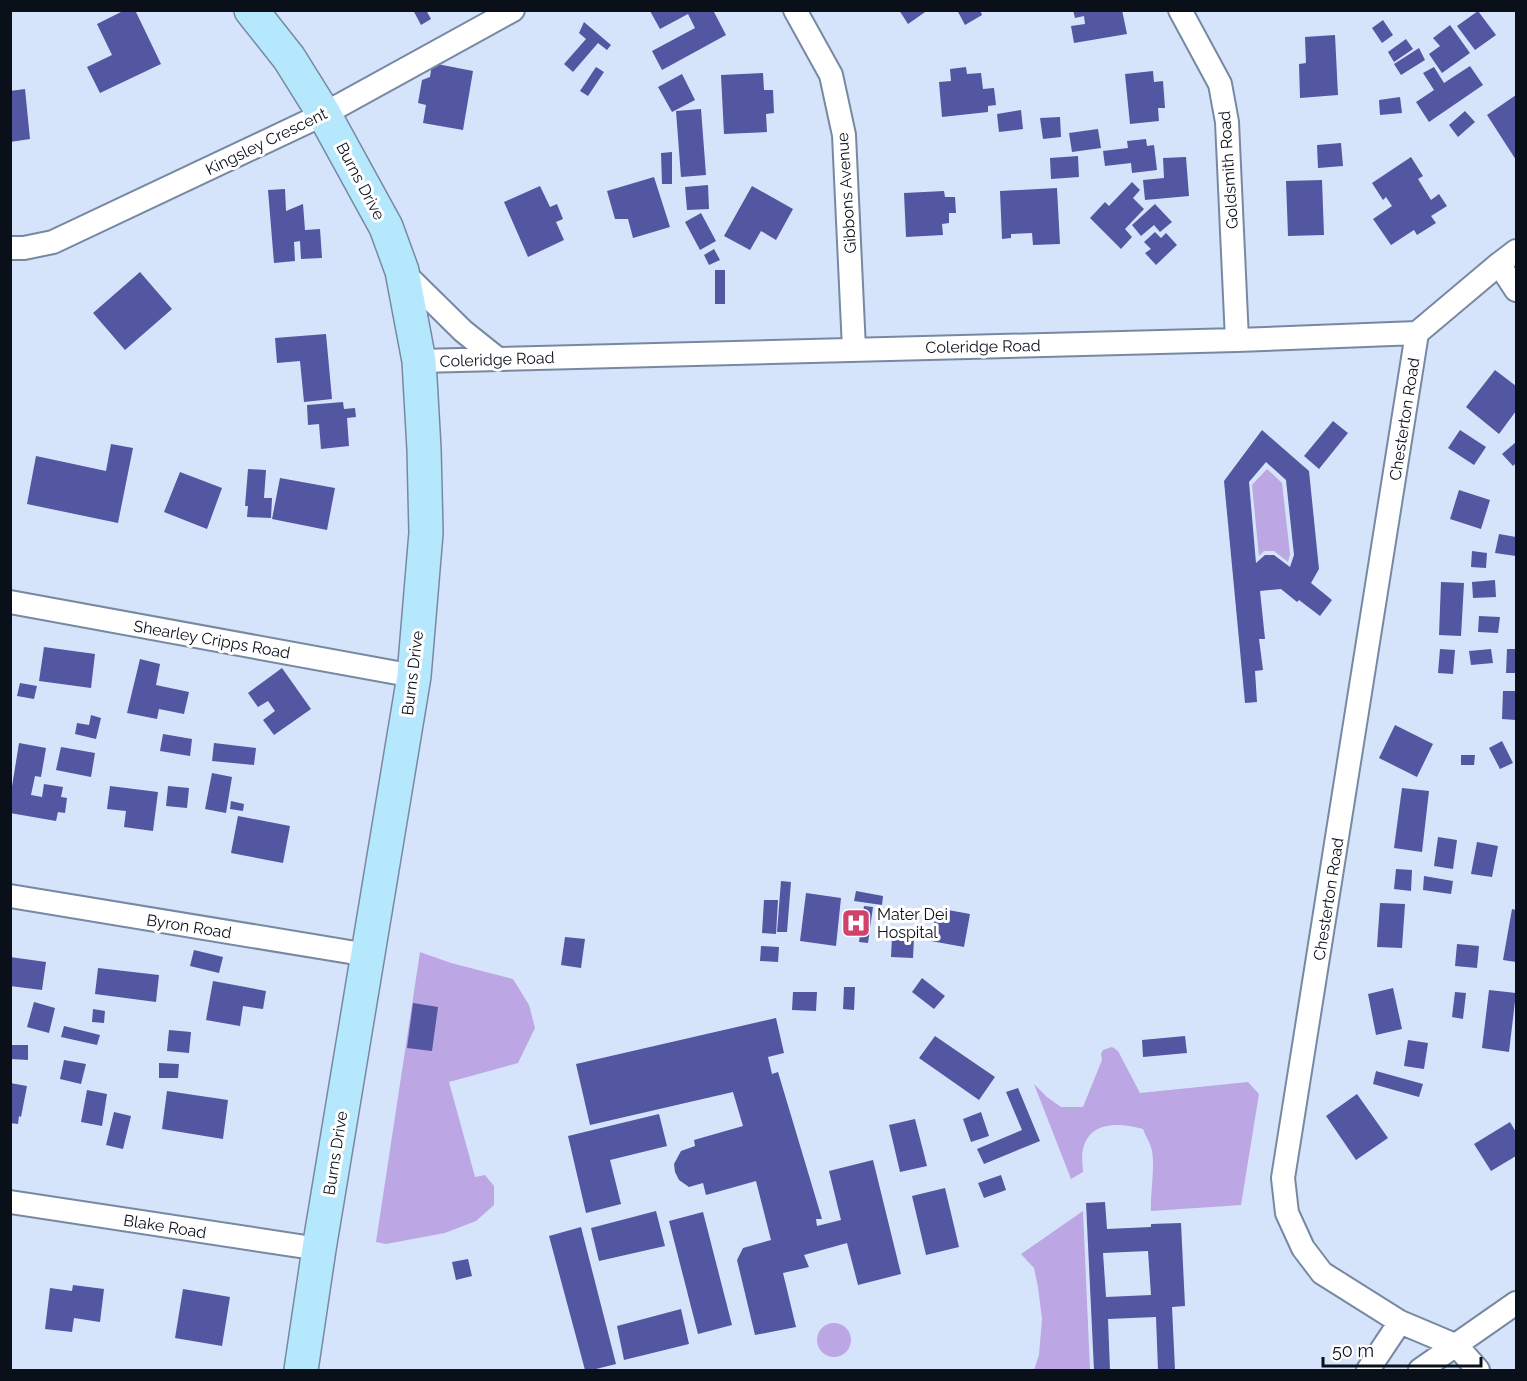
<svg xmlns="http://www.w3.org/2000/svg" width="1527" height="1381" font-family="Raleway,sans-serif">
  <style>
    .green { fill: #bda6e4 }
    .building { fill: #5356a0; fill-rule: evenodd }
    .lines { fill: none; stroke-linecap: round; stroke-linejoin: round }
    .minor-casing { stroke: #7789a2; stroke-width: 26 }
    .secondary-casing { stroke: #7789a2; stroke-width: 36 }
    .minor { stroke: #fff; stroke-width: 22 }
    .secondary { stroke: #b5e8fc; stroke-width: 33 }
    .labels { text-anchor: middle; stroke-width: 6; stroke-linejoin: round; paint-order: stroke }
    .street-label { font-size: 16px; fill: #0a1019; stroke: #fff }
    .poi-label { font-size: 16px; fill: #0a1019; stroke: #fff; text-anchor: start }
  </style>
  <rect width="100%" height="100%" fill="#d5e4fa"/>
  <path class="green" d="M 1267,469 L 1282,483 L 1290,554 L 1288,562 L 1274,551 L 1264,551 L 1259,556 L 1252,485 Z
    M 420,952 L 451,963 L 513,979 L 529,1005 L 535,1028 L 518,1063 L 449,1082 L 475,1177 L 485,1175 L 494,1186 L 494,1205 L 476,1221 L 445,1233 L 386,1244 L 376,1242 Z
    M 1112,1047 L 1118,1051 L 1140,1093 L 1248,1082 L 1259,1094 L 1241,1205 L 1151,1211 C 1150,1194 1156,1162 1151,1147 C 1149,1141 1145,1135 1143,1129 C 1121,1123 1090,1120 1083,1149 C 1081,1156 1083,1165 1083,1172 L 1071,1179 L 1034,1084 L 1047,1097 L 1061,1107 L 1083,1107 L 1102,1060 L 1101,1054 L 1103,1050 Z
    M 1083,1211 L 1090,1370 L 1034,1370 L 1039,1355 L 1042,1319 L 1038,1287 L 1034,1268 L 1021,1254 Z
    M817 1340a17 17 0 1 1 34 0a17 17 0 1 1-34 0Z"/>
  <path class="building" d="M 125,10 L 135,10 L 161,64 L 100,93 L 87,67 L 112,55 L 97,24 Z
    M 413,10 L 426,10 L 431,19 L 421,25 Z
    M 651,10 L 718,10 L 714,12 L 726,35 L 662,70 L 652,51 L 695,28 L 688,14 L 660,29 L 650,11 Z
    M 899,10 L 928,10 L 908,24 Z
    M 957,10 L 980,10 L 982,15 L 965,25 Z
    M 1073,10 L 1122,10 L 1127,34 L 1074,43 L 1071,26 L 1085,24 L 1084,16 L 1075,18 Z
    M 1478,11 L 1496,35 L 1475,50 L 1457,26 Z
    M 1383,20 L 1393,35 L 1382,43 L 1372,28 Z
    M 584,22 L 611,45 L 607,50 L 598,43 L 573,72 L 564,64 L 586,39 L 579,33 Z
    M 1450,25 L 1470,53 L 1442,73 L 1429,54 L 1440,46 L 1433,38 Z
    M 1335,35 L 1338,95 L 1300,98 L 1299,64 L 1306,63 L 1305,37 Z
    M 1406,39 L 1413,49 L 1394,62 L 1388,52 Z
    M 1419,48 L 1425,60 L 1401,75 L 1394,64 Z
    M 432,63 L 473,71 L 463,130 L 423,123 L 426,105 L 418,103 L 422,80 L 430,77 Z
    M 1470,66 L 1483,85 L 1429,122 L 1416,102 L 1434,90 L 1423,73 L 1434,67 L 1444,83 Z
    M 596,67 L 604,72 L 588,96 L 580,91 Z
    M 966,67 L 967,74 L 981,73 L 983,89 L 994,88 L 996,105 L 988,106 L 988,112 L 942,117 L 939,82 L 951,81 L 950,69 Z
    M 1153,71 L 1154,82 L 1163,81 L 1165,108 L 1158,108 L 1159,121 L 1130,124 L 1125,74 Z
    M 763,73 L 764,90 L 773,90 L 774,113 L 766,114 L 767,132 L 724,134 L 721,75 Z
    M 682,74 L 695,100 L 672,112 L 658,87 Z
    M 25,89 L 30,139 L 10,142 L 10,91 Z
    M 1516,95 L 1516,160 L 1487,115 Z
    M 1400,97 L 1402,113 L 1380,115 L 1379,100 Z
    M 701,109 L 706,175 L 681,177 L 676,111 Z
    M 1021,110 L 1023,129 L 999,132 L 997,114 Z
    M 1465,111 L 1475,122 L 1458,137 L 1449,125 Z
    M 1060,117 L 1061,137 L 1043,139 L 1040,118 Z
    M 1098,129 L 1101,148 L 1072,152 L 1069,133 Z
    M 1146,139 L 1147,146 L 1154,145 L 1157,170 L 1132,173 L 1131,163 L 1105,166 L 1103,151 L 1128,148 L 1127,141 Z
    M 1341,143 L 1343,166 L 1318,168 L 1317,145 Z
    M 672,152 L 672,184 L 662,184 L 661,153 Z
    M 1078,156 L 1079,177 L 1051,179 L 1050,158 Z
    M 1186,157 L 1189,196 L 1145,200 L 1143,180 L 1164,178 L 1163,158 Z
    M 1411,157 L 1423,176 L 1418,179 L 1431,200 L 1439,194 L 1447,206 L 1431,216 L 1436,223 L 1417,235 L 1414,230 L 1391,245 L 1373,219 L 1392,206 L 1386,197 L 1383,200 L 1372,183 Z
    M 654,177 L 670,227 L 633,238 L 628,219 L 615,219 L 607,191 Z
    M 1322,180 L 1324,235 L 1288,236 L 1286,181 Z
    M 1132,182 L 1140,190 L 1133,198 L 1144,209 L 1125,229 L 1132,237 L 1121,249 L 1090,218 L 1105,202 L 1109,206 Z
    M 708,185 L 709,209 L 687,210 L 685,187 Z
    M 540,186 L 550,207 L 557,204 L 563,219 L 556,222 L 564,240 L 528,257 L 504,202 Z
    M 752,186 L 793,209 L 776,240 L 761,231 L 750,250 L 724,236 Z
    M 1057,188 L 1060,244 L 1033,245 L 1032,233 L 1011,234 L 1011,238 L 1002,239 L 1000,191 Z
    M 285,189 L 286,211 L 303,204 L 305,230 L 320,229 L 322,258 L 301,259 L 300,241 L 294,242 L 295,261 L 274,263 L 268,190 Z
    M 944,191 L 945,197 L 955,197 L 956,213 L 949,213 L 949,223 L 942,224 L 943,235 L 906,237 L 904,193 Z
    M 1155,204 L 1172,222 L 1160,232 L 1154,225 L 1141,236 L 1132,225 Z
    M 701,213 L 716,241 L 700,250 L 685,222 Z
    M 1155,232 L 1161,238 L 1166,233 L 1177,245 L 1156,265 L 1145,253 L 1151,249 L 1144,242 Z
    M 714,249 L 720,260 L 709,265 L 704,255 Z
    M 715,270 L 725,270 L 725,304 L 715,304 Z
    M 140,272 L 172,309 L 125,350 L 93,313 Z
    M 326,334 L 332,399 L 304,402 L 300,361 L 277,363 L 275,338 Z
    M 1495,370 L 1516,386 L 1516,411 L 1499,434 L 1466,407 Z
    M 343,402 L 344,409 L 355,408 L 356,417 L 347,418 L 349,446 L 321,449 L 319,424 L 308,425 L 307,405 Z
    M 1333,421 L 1348,433 L 1319,469 L 1304,456 Z
    M 1262,430 L 1309,471 L 1319,569 L 1311,583 L 1332,600 L 1320,616 L 1299,600 L 1297,602 L 1281,589 L 1260,591 L 1265,639 L 1259,639 L 1263,670 L 1255,671 L 1257,702 L 1245,703 L 1224,481 ZM 1266,462 L 1286,480 L 1294,555 L 1290,567 L 1274,555 L 1265,555 L 1256,563 L 1249,482 Z
    M 1460,430 L 1486,447 L 1474,465 L 1448,448 Z
    M 1516,442 L 1516,463 L 1513,466 L 1502,454 Z
    M 111,444 L 133,448 L 118,523 L 27,504 L 36,456 L 106,471 Z
    M 248,469 L 266,470 L 264,498 L 272,498 L 271,518 L 247,517 L 248,506 L 245,506 Z
    M 180,472 L 222,488 L 207,529 L 164,512 Z
    M 280,478 L 335,488 L 327,530 L 272,519 Z
    M 1459,490 L 1490,500 L 1481,529 L 1450,519 Z
    M 1499,534 L 1516,537 L 1516,556 L 1495,553 Z
    M 1472,551 L 1487,553 L 1486,568 L 1471,567 Z
    M 1495,580 L 1496,597 L 1473,598 L 1472,582 Z
    M 1441,582 L 1464,583 L 1461,636 L 1439,635 Z
    M 1479,616 L 1500,617 L 1498,633 L 1478,632 Z
    M 44,647 L 95,654 L 91,688 L 39,681 Z
    M 1440,649 L 1455,650 L 1453,674 L 1438,673 Z
    M 1491,649 L 1493,663 L 1471,665 L 1469,651 Z
    M 1507,649 L 1516,649 L 1516,673 L 1506,673 Z
    M 140,659 L 160,664 L 156,685 L 189,692 L 184,714 L 159,709 L 157,719 L 127,713 Z
    M 282,668 L 311,709 L 274,735 L 263,720 L 275,711 L 268,701 L 258,707 L 248,693 Z
    M 20,683 L 37,686 L 34,699 L 17,696 Z
    M 1503,691 L 1516,691 L 1516,720 L 1502,719 Z
    M 91,715 L 101,718 L 96,739 L 75,734 L 77,723 L 89,725 Z
    M 1395,725 L 1433,744 L 1417,777 L 1379,758 Z
    M 163,734 L 192,739 L 190,756 L 160,751 Z
    M 1502,741 L 1513,763 L 1500,769 L 1489,748 Z
    M 19,743 L 46,748 L 41,777 L 35,776 L 31,795 L 42,797 L 44,784 L 63,787 L 61,797 L 67,798 L 65,813 L 58,812 L 56,821 L 10,813 L 10,799 Z
    M 214,743 L 256,748 L 254,765 L 212,761 Z
    M 61,747 L 95,753 L 91,777 L 56,770 Z
    M 1461,755 L 1475,755 L 1474,765 L 1461,765 Z
    M 212,773 L 232,777 L 226,813 L 205,809 Z
    M 110,786 L 158,792 L 153,831 L 124,827 L 126,811 L 107,809 Z
    M 168,786 L 189,788 L 187,808 L 166,806 Z
    M 1402,788 L 1429,791 L 1422,852 L 1394,848 Z
    M 231,801 L 244,804 L 243,811 L 230,809 Z
    M 238,816 L 290,826 L 283,863 L 231,853 Z
    M 1438,837 L 1457,840 L 1453,869 L 1434,866 Z
    M 1477,842 L 1498,846 L 1492,877 L 1471,874 Z
    M 1396,869 L 1412,870 L 1411,891 L 1394,889 Z
    M 1424,876 L 1453,881 L 1451,894 L 1423,890 Z
    M 781,881 L 791,882 L 787,932 L 777,932 Z
    M 856,891 L 883,896 L 882,905 L 854,901 Z
    M 806,893 L 841,898 L 836,946 L 800,941 Z
    M 764,900 L 778,900 L 776,934 L 762,933 Z
    M 1380,903 L 1405,904 L 1402,948 L 1377,947 Z
    M 864,906 L 873,907 L 868,943 L 859,942 Z
    M 937,908 L 970,914 L 964,947 L 931,941 Z
    M 1512,909 L 1516,910 L 1516,962 L 1503,960 Z
    M 565,937 L 585,939 L 581,968 L 561,965 Z
    M 892,937 L 914,938 L 913,958 L 891,957 Z
    M 1457,944 L 1479,946 L 1477,968 L 1455,966 Z
    M 761,946 L 779,947 L 778,962 L 760,961 Z
    M 194,950 L 223,957 L 219,973 L 190,966 Z
    M 10,957 L 46,962 L 42,990 L 10,986 Z
    M 98,968 L 159,975 L 156,1002 L 95,994 Z
    M 922,978 L 945,996 L 934,1009 L 912,992 Z
    M 213,981 L 266,991 L 263,1009 L 243,1006 L 240,1026 L 206,1020 Z
    M 844,987 L 855,987 L 854,1010 L 843,1009 Z
    M 1393,988 L 1402,1029 L 1376,1035 L 1368,994 Z
    M 1489,990 L 1516,993 L 1509,1052 L 1482,1048 Z
    M 793,992 L 817,992 L 816,1011 L 792,1010 Z
    M 1455,992 L 1466,993 L 1463,1019 L 1452,1017 Z
    M 34,1002 L 55,1008 L 49,1033 L 27,1027 Z
    M 413,1003 L 438,1007 L 432,1051 L 407,1048 Z
    M 93,1009 L 105,1011 L 104,1023 L 92,1022 Z
    M 776,1018 L 784,1053 L 768,1057 L 772,1074 L 778,1072 L 822,1219 L 816,1219 L 817,1226 L 841,1220 L 829,1171 L 873,1160 L 901,1274 L 858,1285 L 847,1243 L 804,1255 L 809,1267 L 783,1273 L 796,1327 L 755,1335 L 737,1260 L 743,1248 L 771,1240 L 756,1181 L 706,1195 L 703,1183 L 689,1187 L 679,1180 L 675,1172 L 674,1164 L 681,1151 L 695,1146 L 694,1140 L 743,1126 L 733,1092 L 590,1125 L 576,1064 Z
    M 64,1026 L 100,1035 L 97,1045 L 61,1037 Z
    M 169,1030 L 191,1032 L 189,1053 L 167,1051 Z
    M 935,1036 L 995,1077 L 979,1100 L 919,1058 Z
    M 1185,1036 L 1187,1053 L 1143,1057 L 1142,1040 Z
    M 1408,1040 L 1428,1043 L 1424,1069 L 1404,1066 Z
    M 10,1045 L 28,1045 L 28,1060 L 10,1059 Z
    M 64,1060 L 86,1064 L 81,1084 L 60,1079 Z
    M 159,1063 L 179,1064 L 178,1078 L 159,1078 Z
    M 1376,1071 L 1423,1084 L 1419,1097 L 1373,1084 Z
    M 10,1083 L 27,1086 L 21,1117 L 19,1116 L 18,1124 L 10,1123 Z
    M 1018,1088 L 1040,1141 L 984,1164 L 977,1149 L 1022,1130 L 1006,1092 Z
    M 87,1090 L 107,1094 L 102,1126 L 81,1122 Z
    M 167,1091 L 228,1100 L 223,1139 L 162,1129 Z
    M 1357,1094 L 1388,1138 L 1356,1160 L 1326,1116 Z
    M 114,1112 L 131,1116 L 123,1149 L 106,1145 Z
    M 981,1112 L 989,1136 L 971,1142 L 963,1119 Z
    M 659,1114 L 667,1146 L 610,1160 L 621,1204 L 586,1213 L 568,1136 Z
    M 915,1119 L 927,1166 L 900,1172 L 889,1125 Z
    M 1510,1122 L 1516,1132 L 1516,1156 L 1491,1171 L 1474,1144 Z
    M 1001,1175 L 1006,1190 L 984,1198 L 978,1183 Z
    M 945,1188 L 959,1247 L 926,1255 L 912,1196 Z
    M 1105,1202 L 1107,1229 L 1151,1227 L 1151,1224 L 1181,1223 L 1185,1306 L 1172,1307 L 1175,1370 L 1158,1370 L 1156,1317 L 1108,1319 L 1110,1370 L 1094,1370 L 1086,1203 ZM 1148,1251 L 1151,1295 L 1106,1297 L 1103,1253 Z
    M 656,1211 L 665,1246 L 599,1261 L 591,1228 Z
    M 703,1212 L 732,1325 L 698,1334 L 669,1221 Z
    M 581,1227 L 616,1364 L 592,1370 L 585,1370 L 549,1236 Z
    M 468,1259 L 472,1276 L 456,1280 L 452,1262 Z
    M 73,1285 L 104,1289 L 100,1322 L 74,1318 L 72,1332 L 45,1329 L 50,1288 L 72,1291 Z
    M 183,1289 L 230,1297 L 222,1346 L 175,1338 Z
    M 681,1309 L 689,1344 L 624,1360 L 617,1326 Z"/>
  <g class="lines">
    <g class="minor-casing">
      <path id="minor" d="M 795,10 L 831,75 L 844,135 L 854,349
        M 1180,10 L 1220,84 L 1227,122 L 1237,340
        M 10,248 L 24,248 L 53,242 L 324,114 L 513,10
        M 1499,264 L 1516,290
        M 402,271 L 463,331 L 498,359
        M 1417,333 L 1283,1178 L 1287,1213 L 1303,1248 L 1322,1273 L 1400,1322 L 1457,1346 L 1478,1370
        M 419,361 L 1237,340 L 1417,333 L 1499,264 L 1516,251
        M 10,602 L 414,676
        M 10,896 L 368,955
        M 10,1202 L 319,1249
        M 1368,1370 L 1400,1322
        M 1420,1370 L 1516,1303"/>
    </g>
    <g class="secondary-casing">
      <path id="secondary" d="M 251,10 L 289,58 L 324,114 L 386,227 L 402,271 L 419,361 L 424,449 L 426,533 L 414,676 L 319,1249 L 301,1370"/>
    </g>
    <use href="#minor" class="minor"/>
    <use href="#secondary" class="secondary"/>
  </g>
  <defs>
    <g id="hospital-square" transform="scale(1.5)"><rect x="-9" y="-9" width="18" height="18" rx="4" fill="#d1426a" stroke="#fff"/><path d="M-5-5h3v3.5h4V-5h3V5h-3V1.5h-4V5h-3Z" fill="#fff"/></g>
  </defs>
  <g fill-rule="evenodd">
    <use href="#hospital-square" x="856" y="923"/>
  </g>
  <g class="labels">
    <g class="street-label">
      <text transform="translate(266 141) rotate(-26)" y="6">Kingsley Crescent</text>
      <text transform="translate(1228 170) rotate(-94)" y="6">Goldsmith Road</text>
      <text transform="translate(361 181) rotate(62)" y="6">Burns Drive</text>
      <text transform="translate(846 193) rotate(-94)" y="6">Gibbons Avenue</text>
      <text transform="translate(983 346) rotate(-1)" y="6">Coleridge Road</text>
      <text transform="translate(497 359) rotate(-2)" y="6">Coleridge Road</text>
      <text transform="translate(1404 419) rotate(-81)" y="6">Chesterton Road</text>
      <text transform="translate(212 639) rotate(10)" y="6">Shearley Cripps Road</text>
      <text transform="translate(412 673) rotate(-83)" y="6">Burns Drive</text>
      <text transform="translate(1328 899) rotate(-81)" y="6">Chesterton Road</text>
      <text transform="translate(189 926) rotate(9)" y="6">Byron Road</text>
      <text transform="translate(335 1153) rotate(-81)" y="6">Burns Drive</text>
      <text transform="translate(165 1226) rotate(9)" y="6">Blake Road</text>
    </g>
    <g class="poi-label">
      <text x="877" y="920">Mater Dei<tspan x="877" dy="18">Hospital</tspan></text>
    </g>
  </g>
  <rect width="1527" height="1381" fill="none" stroke="#0a1019" stroke-width="24"/>
  <path d="M1323 1357v9h158v-9" fill="none" stroke="#0a1019" stroke-width="3"/>
  <text x="1332" y="1357" font-size="18" fill="#0a1019" stroke="#ffffff" stroke-width="4.5" paint-order="stroke">50 m</text>
</svg>
